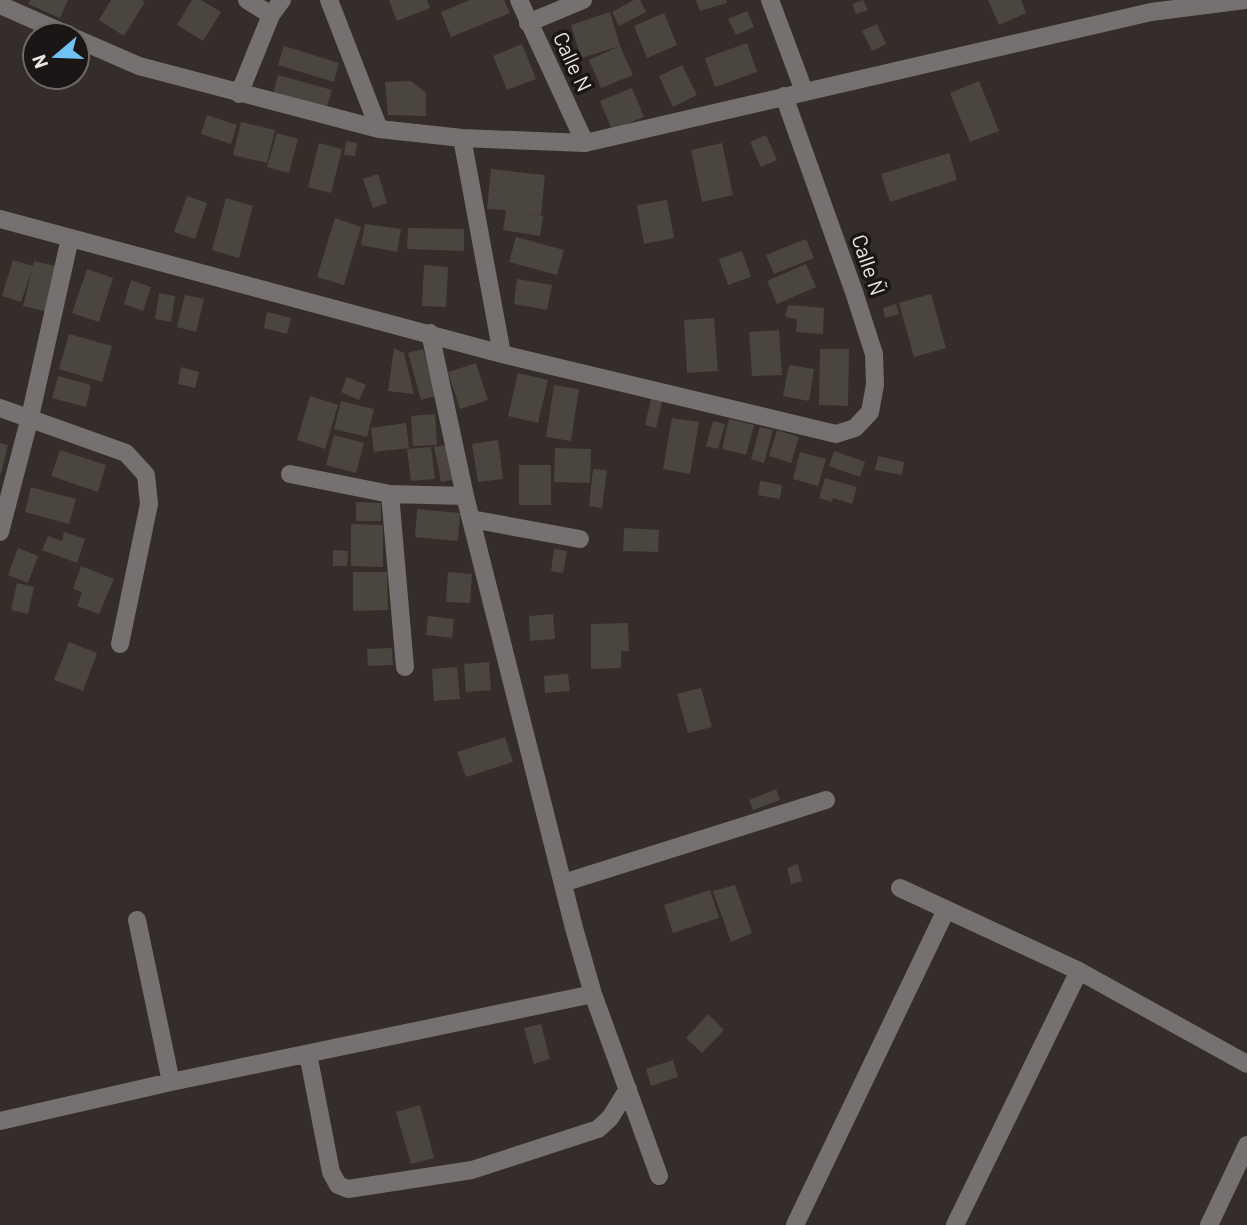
<svg xmlns="http://www.w3.org/2000/svg" width="1247" height="1225" font-family="Barlow,sans-serif">
  <style>
    .building { fill: #4b4540 }
    .lines { fill: none; stroke-linecap: round; stroke-linejoin: round }
    .minor { stroke: #757170; stroke-width: 18 }
    .labels { text-anchor: middle; stroke-width: 7; stroke-linejoin: round; paint-order: stroke }
    .street-label { font-size: 21px; fill: #ebe7e5; stroke: #191615 }
  </style>
  <rect width="100%" height="100%" fill="#342d2a"/>
  <path class="building" d="M 30,0 L 68,0 L 60,18 L 28,4 Z
    M 111,0 L 141,0 L 145,2 L 124,36 L 99,20 Z
    M 192,0 L 201,0 L 221,12 L 203,41 L 177,25 Z
    M 389,0 L 427,0 L 430,8 L 397,21 Z
    M 470,0 L 504,0 L 510,13 L 451,37 L 441,12 Z
    M 634,0 L 640,0 L 646,12 L 619,26 L 612,12 Z
    M 696,0 L 726,0 L 727,3 L 700,11 Z
    M 863,0 L 868,10 L 856,14 L 852,4 Z
    M 988,0 L 1021,0 L 1026,13 L 999,25 Z
    M 747,11 L 754,27 L 736,35 L 728,19 Z
    M 610,12 L 620,46 L 581,58 L 571,25 Z
    M 664,13 L 677,45 L 647,58 L 634,26 Z
    M 877,24 L 886,44 L 872,51 L 862,31 Z
    M 747,43 L 757,72 L 715,87 L 705,58 Z
    M 522,44 L 536,79 L 507,90 L 493,56 Z
    M 284,46 L 339,63 L 334,82 L 278,65 Z
    M 620,46 L 633,75 L 601,88 L 589,60 Z
    M 682,65 L 697,95 L 673,107 L 659,76 Z
    M 278,75 L 332,90 L 326,110 L 273,95 Z
    M 411,81 L 426,93 L 426,116 L 388,115 L 385,82 Z
    M 979,81 L 999,131 L 970,142 L 950,93 Z
    M 632,88 L 644,117 L 612,130 L 600,101 Z
    M 207,115 L 237,125 L 231,144 L 201,134 Z
    M 241,122 L 275,130 L 267,163 L 233,155 Z
    M 277,133 L 298,139 L 289,173 L 267,167 Z
    M 766,135 L 777,160 L 761,167 L 750,142 Z
    M 346,141 L 357,143 L 355,156 L 344,155 Z
    M 319,143 L 342,149 L 331,193 L 308,187 Z
    M 722,143 L 733,195 L 702,202 L 691,150 Z
    M 949,153 L 957,180 L 890,202 L 881,174 Z
    M 491,169 L 545,175 L 541,215 L 525,213 L 543,216 L 540,236 L 503,230 L 506,210 L 487,209 Z
    M 378,174 L 387,203 L 373,208 L 363,179 Z
    M 187,196 L 207,203 L 195,239 L 174,232 Z
    M 226,198 L 253,206 L 239,258 L 212,250 Z
    M 667,200 L 674,238 L 644,244 L 637,205 Z
    M 335,218 L 361,227 L 344,285 L 317,277 Z
    M 365,224 L 401,229 L 397,252 L 361,245 Z
    M 408,228 L 464,229 L 464,251 L 407,249 Z
    M 516,237 L 564,250 L 557,275 L 509,262 Z
    M 806,239 L 814,258 L 774,274 L 766,255 Z
    M 742,251 L 751,277 L 728,285 L 719,259 Z
    M 13,260 L 33,266 L 34,261 L 55,266 L 45,311 L 23,306 L 32,270 L 21,302 L 2,296 Z
    M 806,264 L 816,287 L 777,304 L 767,281 Z
    M 424,265 L 448,267 L 446,307 L 422,306 Z
    M 87,269 L 113,278 L 99,322 L 72,313 Z
    M 517,279 L 552,285 L 547,310 L 514,304 Z
    M 131,280 L 151,287 L 143,311 L 124,304 Z
    M 159,293 L 175,296 L 171,322 L 155,319 Z
    M 931,294 L 946,348 L 914,357 L 899,303 Z
    M 185,295 L 204,299 L 196,332 L 177,327 Z
    M 896,304 L 899,314 L 885,318 L 883,308 Z
    M 788,305 L 824,308 L 823,334 L 796,332 L 797,319 L 785,317 Z
    M 267,312 L 291,318 L 287,334 L 264,328 Z
    M 714,318 L 718,371 L 687,373 L 684,320 Z
    M 779,330 L 782,375 L 752,376 L 749,332 Z
    M 69,334 L 112,346 L 102,382 L 59,369 Z
    M 394,348 L 404,353 L 414,394 L 388,391 Z
    M 423,349 L 436,396 L 421,400 L 408,353 Z
    M 820,349 L 849,349 L 848,406 L 819,405 Z
    M 476,363 L 488,400 L 460,409 L 448,372 Z
    M 789,365 L 814,369 L 809,401 L 783,396 Z
    M 181,367 L 199,372 L 195,388 L 178,384 Z
    M 518,373 L 548,380 L 538,423 L 508,416 Z
    M 58,376 L 91,385 L 86,407 L 52,398 Z
    M 347,377 L 366,385 L 359,400 L 341,392 Z
    M 554,385 L 579,389 L 571,441 L 546,437 Z
    M 652,395 L 663,398 L 656,428 L 645,425 Z
    M 310,396 L 338,405 L 325,449 L 297,440 Z
    M 341,401 L 374,409 L 367,437 L 334,429 Z
    M 435,414 L 437,445 L 413,446 L 411,416 Z
    M 672,418 L 699,422 L 690,474 L 663,469 Z
    M 729,419 L 754,425 L 746,455 L 722,449 Z
    M 713,421 L 725,424 L 718,449 L 706,446 Z
    M 406,423 L 409,448 L 374,452 L 371,428 Z
    M 760,427 L 773,430 L 764,463 L 751,459 Z
    M 777,430 L 799,437 L 791,463 L 769,456 Z
    M 334,435 L 364,443 L 356,473 L 326,465 Z
    M 498,440 L 503,479 L 478,482 L 472,444 Z
    M 0,443 L 8,445 L 1,474 L 0,474 Z
    M 449,444 L 456,479 L 441,482 L 434,447 Z
    M 431,447 L 435,479 L 411,481 L 407,449 Z
    M 555,448 L 591,449 L 590,483 L 554,482 Z
    M 60,450 L 106,465 L 98,492 L 51,476 Z
    M 834,451 L 865,462 L 860,477 L 829,466 Z
    M 800,452 L 826,459 L 818,486 L 793,479 Z
    M 878,456 L 904,462 L 902,475 L 875,470 Z
    M 519,465 L 551,465 L 551,505 L 519,505 Z
    M 593,469 L 607,470 L 602,508 L 589,506 Z
    M 825,478 L 857,487 L 852,504 L 833,498 L 832,502 L 819,498 Z
    M 760,481 L 782,485 L 780,499 L 758,495 Z
    M 31,487 L 76,499 L 69,524 L 25,512 Z
    M 356,502 L 381,503 L 381,521 L 356,521 Z
    M 417,509 L 460,513 L 458,541 L 415,537 Z
    M 351,524 L 383,525 L 383,567 L 351,566 Z
    M 624,528 L 659,530 L 658,552 L 623,551 Z
    M 64,532 L 85,539 L 77,563 L 42,550 L 48,536 L 62,541 Z
    M 18,548 L 38,556 L 28,583 L 8,575 Z
    M 554,549 L 567,551 L 563,573 L 551,571 Z
    M 333,550 L 348,551 L 347,566 L 333,566 Z
    M 81,566 L 114,579 L 99,614 L 77,606 L 82,592 L 73,589 Z
    M 353,572 L 387,572 L 388,610 L 353,611 Z
    M 448,572 L 472,574 L 470,603 L 446,602 Z
    M 17,583 L 34,587 L 28,614 L 11,610 Z
    M 553,614 L 555,639 L 530,641 L 529,616 Z
    M 428,616 L 454,619 L 452,638 L 426,635 Z
    M 628,623 L 629,651 L 621,651 L 621,668 L 591,669 L 591,624 Z
    M 69,642 L 97,653 L 83,691 L 54,680 Z
    M 392,648 L 393,665 L 368,666 L 367,649 Z
    M 489,662 L 491,690 L 466,692 L 464,664 Z
    M 457,667 L 460,699 L 434,701 L 432,669 Z
    M 568,674 L 570,691 L 545,693 L 544,676 Z
    M 701,688 L 712,727 L 688,733 L 677,694 Z
    M 505,737 L 513,762 L 466,777 L 457,752 Z
    M 776,789 L 780,800 L 753,810 L 749,800 Z
    M 798,864 L 802,881 L 791,884 L 787,868 Z
    M 735,885 L 752,933 L 731,942 L 713,891 Z
    M 710,890 L 719,918 L 673,933 L 664,905 Z
    M 708,1014 L 724,1030 L 702,1053 L 686,1038 Z
    M 541,1024 L 550,1059 L 534,1064 L 524,1028 Z
    M 673,1060 L 678,1077 L 651,1086 L 646,1069 Z
    M 420,1105 L 434,1158 L 411,1164 L 396,1112 Z"/>
  <g class="lines">
    <path class="minor" d="M 247,0 L 271,15
      M 329,0 L 379,129
      M 519,0 L 585,143
      M 770,0 L 804,91
      M 0,5 L 68,35
      M 528,23 L 583,0
      M 77,39 L 139,66 L 379,129 L 462,138 L 585,143 L 1151,12 L 1245,0
      M 239,94 L 271,15 L 282,0
      M 462,138 L 502,354
      M 0,219 L 502,354 L 836,434 L 855,428 L 870,412 L 875,385 L 874,354 L 854,292 L 784,96
      M 430,333 L 465,496 L 574,928 L 593,994 L 659,1176
      M 0,408 L 126,453 L 146,475 L 149,504 L 120,644
      M 290,474 L 390,494 L 465,496
      M 390,494 L 405,667
      M 471,519 L 580,539
      M 0,532 L 30,417 L 70,238
      M 563,883 L 826,800
      M 900,888 L 1079,971 L 1247,1064
      M 137,920 L 171,1082 L 593,994
      M 308,1054 L 331,1172 L 338,1185 L 348,1189 L 472,1170 L 598,1129 L 610,1118 L 628,1089
      M 0,1121 L 171,1082
      M 795,1225 L 946,910
      M 955,1225 L 1079,971
      M 1209,1225 L 1247,1145"/>
  </g>
  <g class="labels">
    <g class="street-label">
      <text transform="translate(572 62) rotate(65)" y="7">Calle N</text>
      <text transform="translate(868 265) rotate(71)" y="7">Calle Ñ</text>
    </g>
  </g>
  <g transform="translate(56 56) rotate(251)"><circle r="33" fill="#191615" stroke="#6d6a68" stroke-width="2"/>
  <path d="M0-5L12 26L0 18L-12 26Z" fill="#71c1f5"/>
  <text y="-10" font-size="19" font-weight="bold" text-anchor="middle" fill="#ebe7e5">N</text>
  </g>
</svg>
